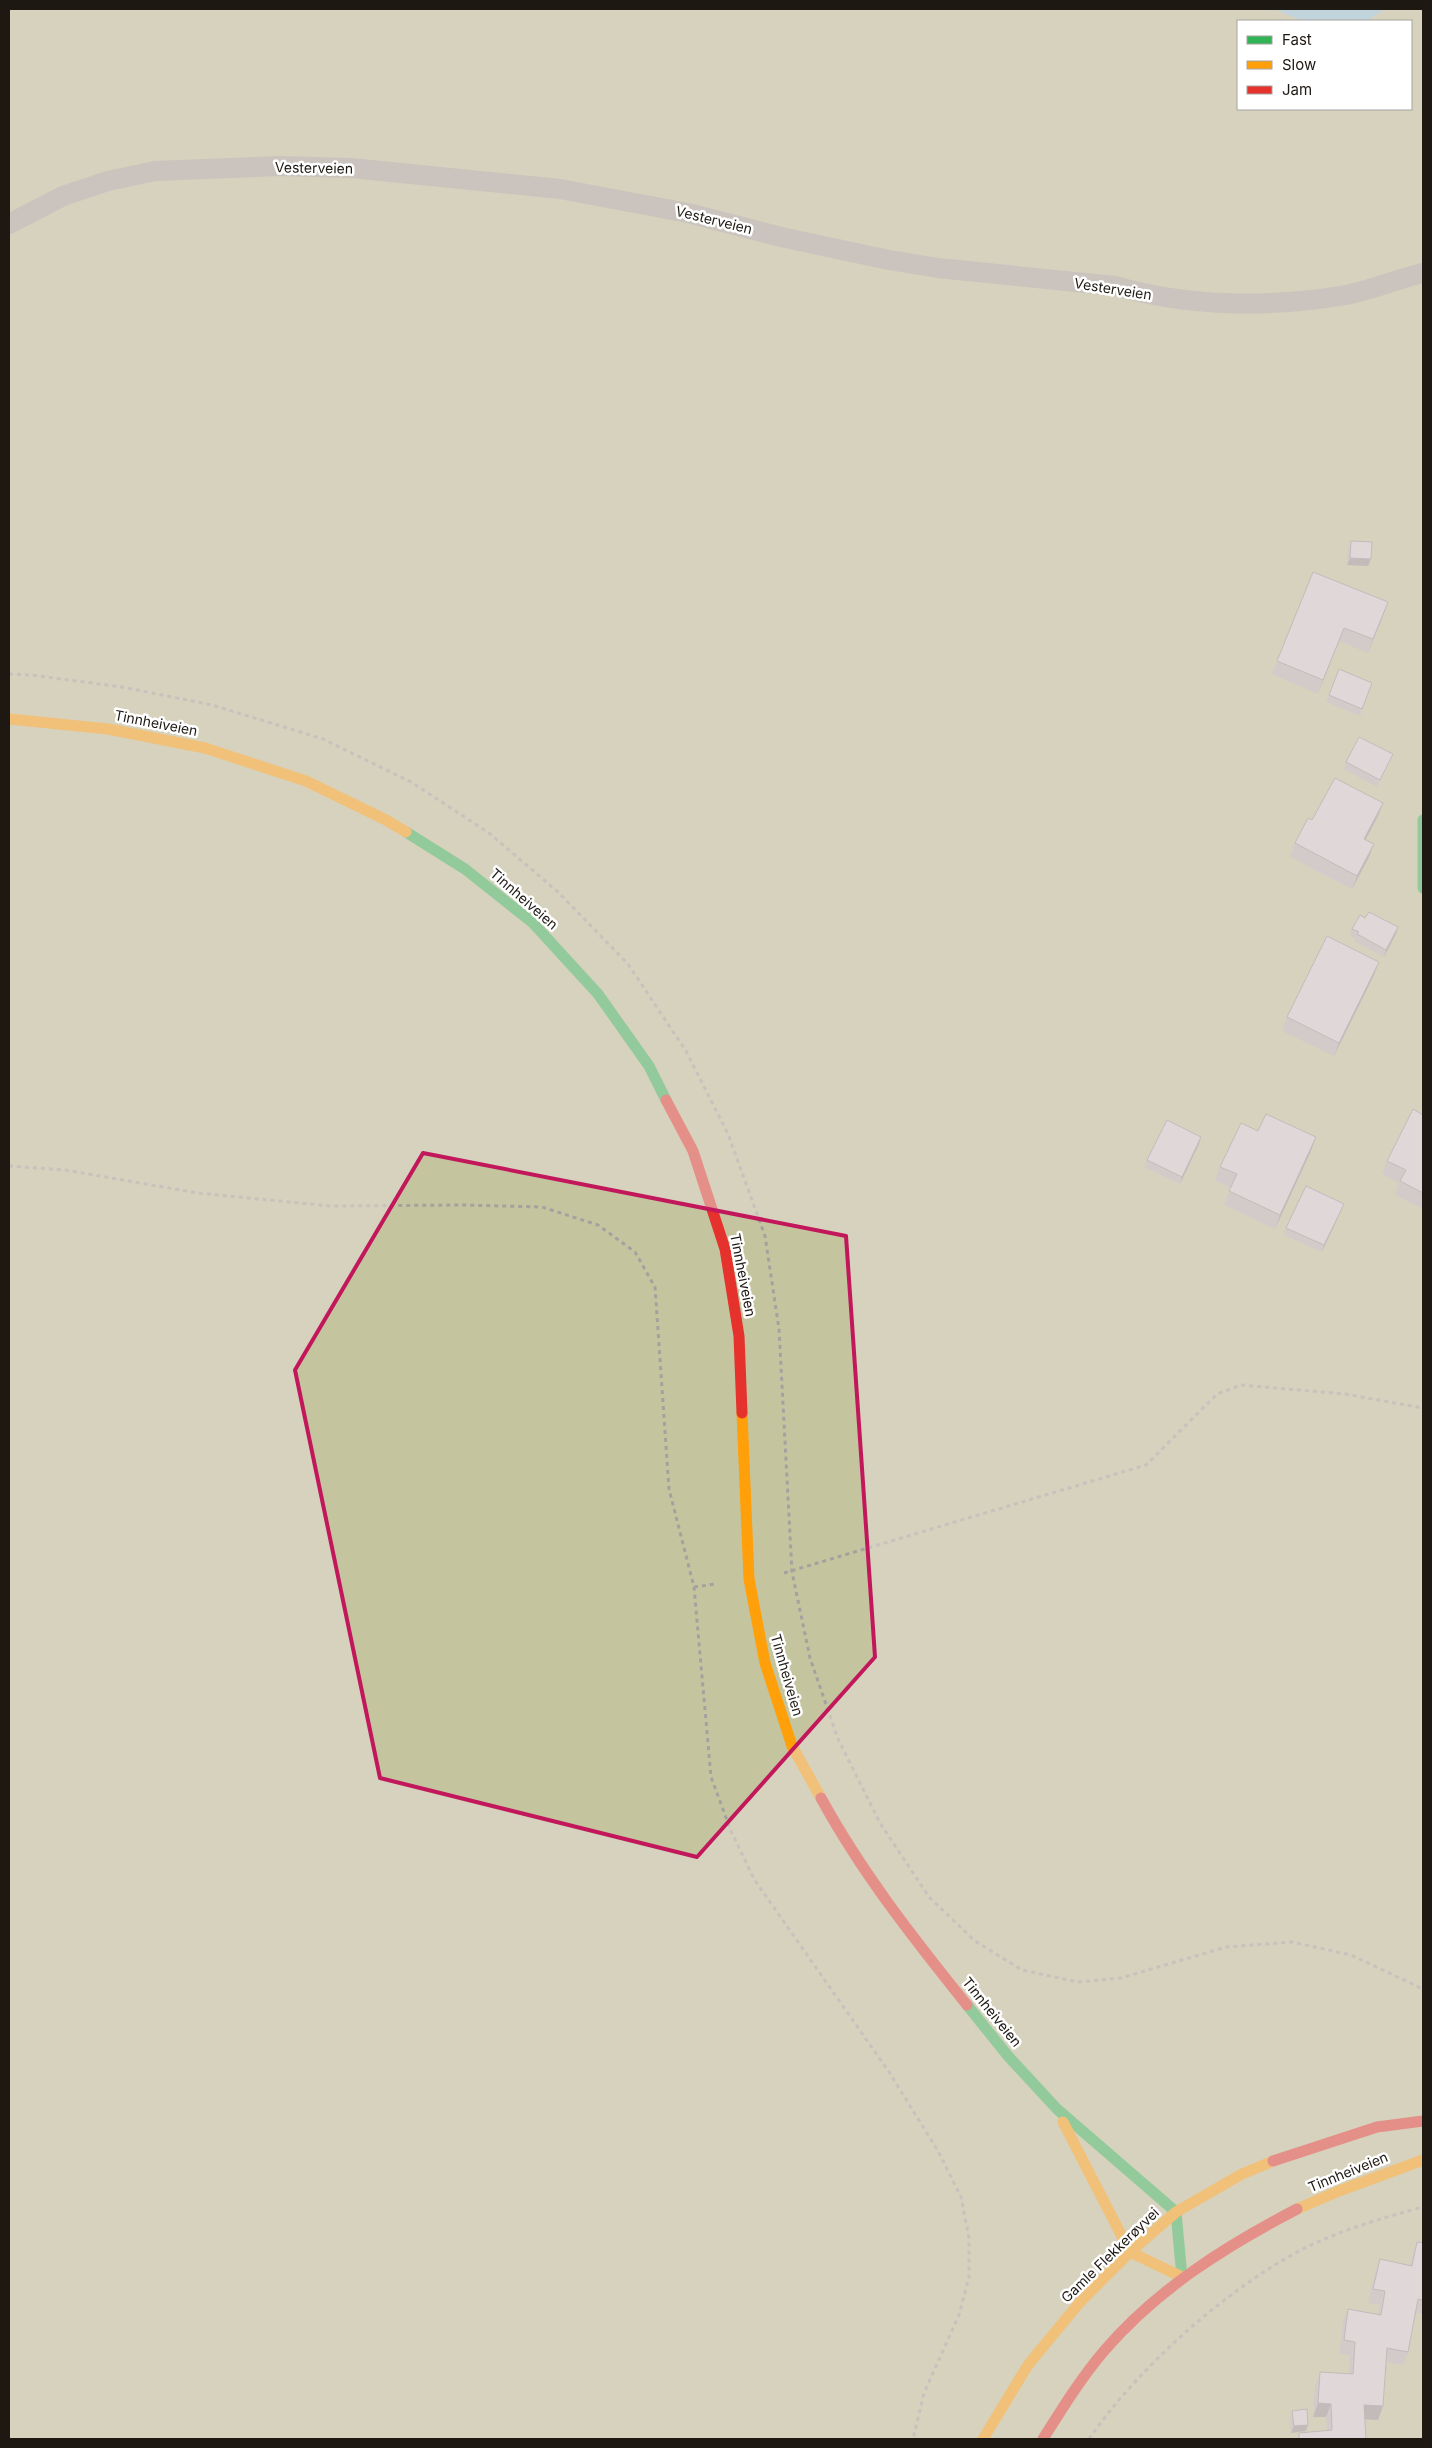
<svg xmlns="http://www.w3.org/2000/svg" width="1432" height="2448" font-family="Inter,sans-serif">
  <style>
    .green { fill: #c4c59f; fill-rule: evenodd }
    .water { fill: #94c7e3 }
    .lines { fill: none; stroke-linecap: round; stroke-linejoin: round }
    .path { stroke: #a5a19f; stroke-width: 3; stroke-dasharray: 4 4; stroke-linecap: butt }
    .lane { stroke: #a8a4a3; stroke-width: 20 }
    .fast { stroke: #30b455; stroke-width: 11 }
    .slow { stroke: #ff9f0a; stroke-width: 11 }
    .jam { stroke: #e5322d; stroke-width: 11 }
    .wall { fill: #bbb5bd }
    .shaded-wall { fill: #98939a }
    .building { fill: #d9d2dc; stroke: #98939a }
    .marked { fill: none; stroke: #c2185b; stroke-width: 4; stroke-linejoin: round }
    .labels { text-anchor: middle; stroke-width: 5; stroke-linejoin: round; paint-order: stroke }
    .street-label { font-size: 14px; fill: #1e1813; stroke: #fff }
  </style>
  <rect width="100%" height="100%" fill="#e5dcd5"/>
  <path class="green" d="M 9,9 L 1423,9 L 1423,2439 L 9,2439 ZM 1238,21 L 1411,21 L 1411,109 L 1238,109 Z"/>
  <path class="water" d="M 1274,9 L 1385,9 L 1367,21 L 1303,21 Z"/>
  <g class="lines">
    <path class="path" d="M 9,674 L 31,675 L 122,687 L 212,705 L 323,739 L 411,782 L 489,833 L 558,892 L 628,964 L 686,1051 L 728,1134 L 765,1236 L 779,1329 L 792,1572 L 810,1658 L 838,1739 L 880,1823 L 929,1897 L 975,1941 L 1022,1970 L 1078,1982 L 1121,1978 L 1226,1947 L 1292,1942 L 1351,1955 L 1423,1989
      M 9,1166 L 65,1170 L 198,1193 L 331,1206 L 463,1205 L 542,1207 L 598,1225 L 635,1252 L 655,1287 L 669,1489 L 694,1587 L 711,1777 L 731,1831 L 754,1879 L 889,2072 L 938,2151 L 961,2197 L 969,2238 L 969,2277 L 959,2315 L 924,2393 L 913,2439
      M 784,1573 L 1146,1465 L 1217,1394 L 1241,1385 L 1345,1394 L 1423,1408
      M 694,1587 L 716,1584
      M 1089,2439 C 1138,2368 1225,2290 1301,2250 C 1340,2230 1382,2218 1423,2207"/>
    <path class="lane" d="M 9,224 L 63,196 L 108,181 L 155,171 L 279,166 L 351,168 L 560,189 L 688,213 L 781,237 L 889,260 L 938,268 L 1115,286 C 1189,307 1270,308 1346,295 C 1372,290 1397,279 1423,273"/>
    <path class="fast" d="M 1423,820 L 1423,888
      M 406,832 L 465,869 L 533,923 L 598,994 L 649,1066 L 666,1100
      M 967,2005 L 1008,2056 L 1057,2109 L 1176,2212 L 1182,2277"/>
    <path class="slow" d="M 9,719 L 108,729 L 205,748 L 306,781 L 386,820 L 406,832
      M 742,1413 L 749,1579 L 765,1663 L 792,1746 L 821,1798
      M 1063,2122 L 1130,2252 L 1182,2277
      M 1297,2209 L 1339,2191 L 1423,2160
      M 983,2439 L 1028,2365 L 1080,2302 L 1130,2252 L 1176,2212 L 1242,2174 L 1273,2161"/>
    <path class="jam" d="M 666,1100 L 693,1151 L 725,1249 L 739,1336 L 742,1413
      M 821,1798 C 862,1873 914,1939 967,2005
      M 1273,2161 L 1377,2127 L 1423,2121
      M 1043,2439 C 1062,2409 1081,2378 1104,2351 C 1157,2289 1226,2246 1297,2209"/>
  </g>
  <path class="wall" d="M 1351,541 L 1371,559 L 1368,566 L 1347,565 L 1348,548 Z
    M 1313,572 L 1383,616 L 1368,653 L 1339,641 L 1318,694 L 1272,674 Z
    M 1339,669 L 1372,683 L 1360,716 L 1326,702 Z
    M 1393,754 L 1390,761 L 1377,787 L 1344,769 L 1346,762 Z
    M 1383,803 L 1378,816 L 1366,840 L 1369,857 L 1352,889 L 1290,857 L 1295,843 L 1312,820 Z
    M 1352,929 L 1396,934 L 1384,957 L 1354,941 L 1355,938 L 1350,936 Z
    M 1374,975 L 1334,1056 L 1282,1031 L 1287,1017 Z
    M 1423,1115 L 1423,1209 L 1395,1195 L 1399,1183 L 1382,1174 L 1387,1161 Z
    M 1258,1131 L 1311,1151 L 1275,1229 L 1224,1205 L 1231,1188 L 1215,1180 L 1220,1167 Z
    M 1199,1144 L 1180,1184 L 1144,1167 L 1147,1160 Z
    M 1341,1211 L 1322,1252 L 1284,1235 L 1286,1228 Z
    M 1417,2242 L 1423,2243 L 1423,2314 L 1416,2313 L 1408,2352 L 1403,2365 L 1386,2362 L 1383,2406 L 1378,2420 L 1365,2419 L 1366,2439 L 1297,2439 L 1299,2433 L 1327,2431 L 1326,2417 L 1313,2417 L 1315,2386 L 1320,2372 L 1349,2374 L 1350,2355 L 1339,2354 L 1343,2322 L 1348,2309 L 1378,2314 L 1380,2305 L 1368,2303 L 1375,2273 L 1380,2259 L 1410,2265 L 1412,2256 Z
    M 1292,2411 L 1306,2431 L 1291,2433 L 1290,2418 Z"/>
  <path class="shaded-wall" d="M 1350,558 L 1371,559 L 1368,566 L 1347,565 Z
    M 1388,602 L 1383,616 L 1368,653 L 1373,639 Z
    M 1344,628 L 1339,641 L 1318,694 L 1323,680 Z
    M 1383,803 L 1378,816 L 1359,852 L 1364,839 Z
    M 1374,844 L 1369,857 L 1352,889 L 1357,876 Z
    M 1398,927 L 1396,934 L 1384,957 L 1386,950 Z
    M 1379,962 L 1374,975 L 1334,1056 L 1339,1043 Z
    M 1201,1137 L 1199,1144 L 1180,1184 L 1182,1177 Z
    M 1316,1137 L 1311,1151 L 1275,1229 L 1280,1215 Z
    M 1344,1204 L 1341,1211 L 1322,1252 L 1324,1245 Z
    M 1318,2403 L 1331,2404 L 1326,2417 L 1313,2417 Z
    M 1364,2405 L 1383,2406 L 1378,2420 L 1359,2419 Z
    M 1308,2425 L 1306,2431 L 1291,2433 L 1294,2426 Z"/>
  <path class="building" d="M 1351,541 L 1372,542 L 1371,559 L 1350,558 Z
    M 1313,572 L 1388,602 L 1373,639 L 1344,628 L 1323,680 L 1277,661 Z
    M 1339,669 L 1372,683 L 1362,709 L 1329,695 Z
    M 1359,737 L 1393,754 L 1380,780 L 1346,762 Z
    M 1335,778 L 1383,803 L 1364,839 L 1374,844 L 1357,876 L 1295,843 L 1308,818 L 1312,820 Z
    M 1369,912 L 1398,927 L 1386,950 L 1357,934 L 1359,932 L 1352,929 L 1360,915 L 1365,918 Z
    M 1327,936 L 1379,962 L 1339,1043 L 1287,1017 Z
    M 1413,1109 L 1423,1115 L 1423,1193 L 1400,1181 L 1406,1170 L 1387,1161 Z
    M 1266,1114 L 1316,1137 L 1280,1215 L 1229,1191 L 1237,1174 L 1220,1167 L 1241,1123 L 1258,1131 Z
    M 1167,1120 L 1201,1137 L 1182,1177 L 1147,1160 Z
    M 1306,1186 L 1344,1204 L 1324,1245 L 1286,1228 Z
    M 1417,2242 L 1423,2243 L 1423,2300 L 1418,2299 L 1408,2352 L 1387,2348 L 1383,2406 L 1364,2405 L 1366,2439 L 1299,2439 L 1299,2433 L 1332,2430 L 1331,2404 L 1318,2403 L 1320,2372 L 1353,2374 L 1355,2342 L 1344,2340 L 1348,2309 L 1381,2315 L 1385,2291 L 1373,2289 L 1380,2259 L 1412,2266 Z
    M 1307,2409 L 1308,2425 L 1294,2426 L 1292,2411 Z"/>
  <path d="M0 0H1432V2448H0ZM 423,1153 L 846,1236 L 875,1657 L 697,1857 L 380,1778 L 295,1370 Z" fill="#e5dcd5" fill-opacity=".55" fill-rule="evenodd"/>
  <path class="marked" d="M 423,1153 L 846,1236 L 875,1657 L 697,1857 L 380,1778 L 295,1370 Z"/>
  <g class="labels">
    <g class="street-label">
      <text transform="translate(314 168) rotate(1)" y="5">Vesterveien</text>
      <text transform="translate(714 220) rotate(14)" y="5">Vesterveien</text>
      <text transform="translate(1113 289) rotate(9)" y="5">Vesterveien</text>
      <text transform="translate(156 723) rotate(11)" y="5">Tinnheiveien</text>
      <text transform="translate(524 899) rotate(41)" y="5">Tinnheiveien</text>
      <text transform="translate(743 1275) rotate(79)" y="5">Tinnheiveien</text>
      <text transform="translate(787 1675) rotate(74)" y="5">Tinnheiveien</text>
      <text transform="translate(992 2012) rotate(51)" y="5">Tinnheiveien</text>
      <text transform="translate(1348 2172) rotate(-22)" y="5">Tinnheiveien</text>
      <text transform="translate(1110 2255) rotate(-44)" y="5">Gamle Flekkerøyvei</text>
    </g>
  </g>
  <rect width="1432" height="2448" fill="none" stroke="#1e1813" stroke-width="20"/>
  <rect x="1237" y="20" width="175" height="90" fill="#ffffff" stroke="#a5a3a1"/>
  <rect x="1247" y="36" width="25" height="8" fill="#30b455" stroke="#a5a3a1"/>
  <text x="1282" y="45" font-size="15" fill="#1e1813">Fast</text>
  <rect x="1247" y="61" width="25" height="8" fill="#ff9f0a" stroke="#a5a3a1"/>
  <text x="1282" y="70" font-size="15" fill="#1e1813">Slow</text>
  <rect x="1247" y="86" width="25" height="8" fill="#e5322d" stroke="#a5a3a1"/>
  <text x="1282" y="95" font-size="15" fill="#1e1813">Jam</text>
</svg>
